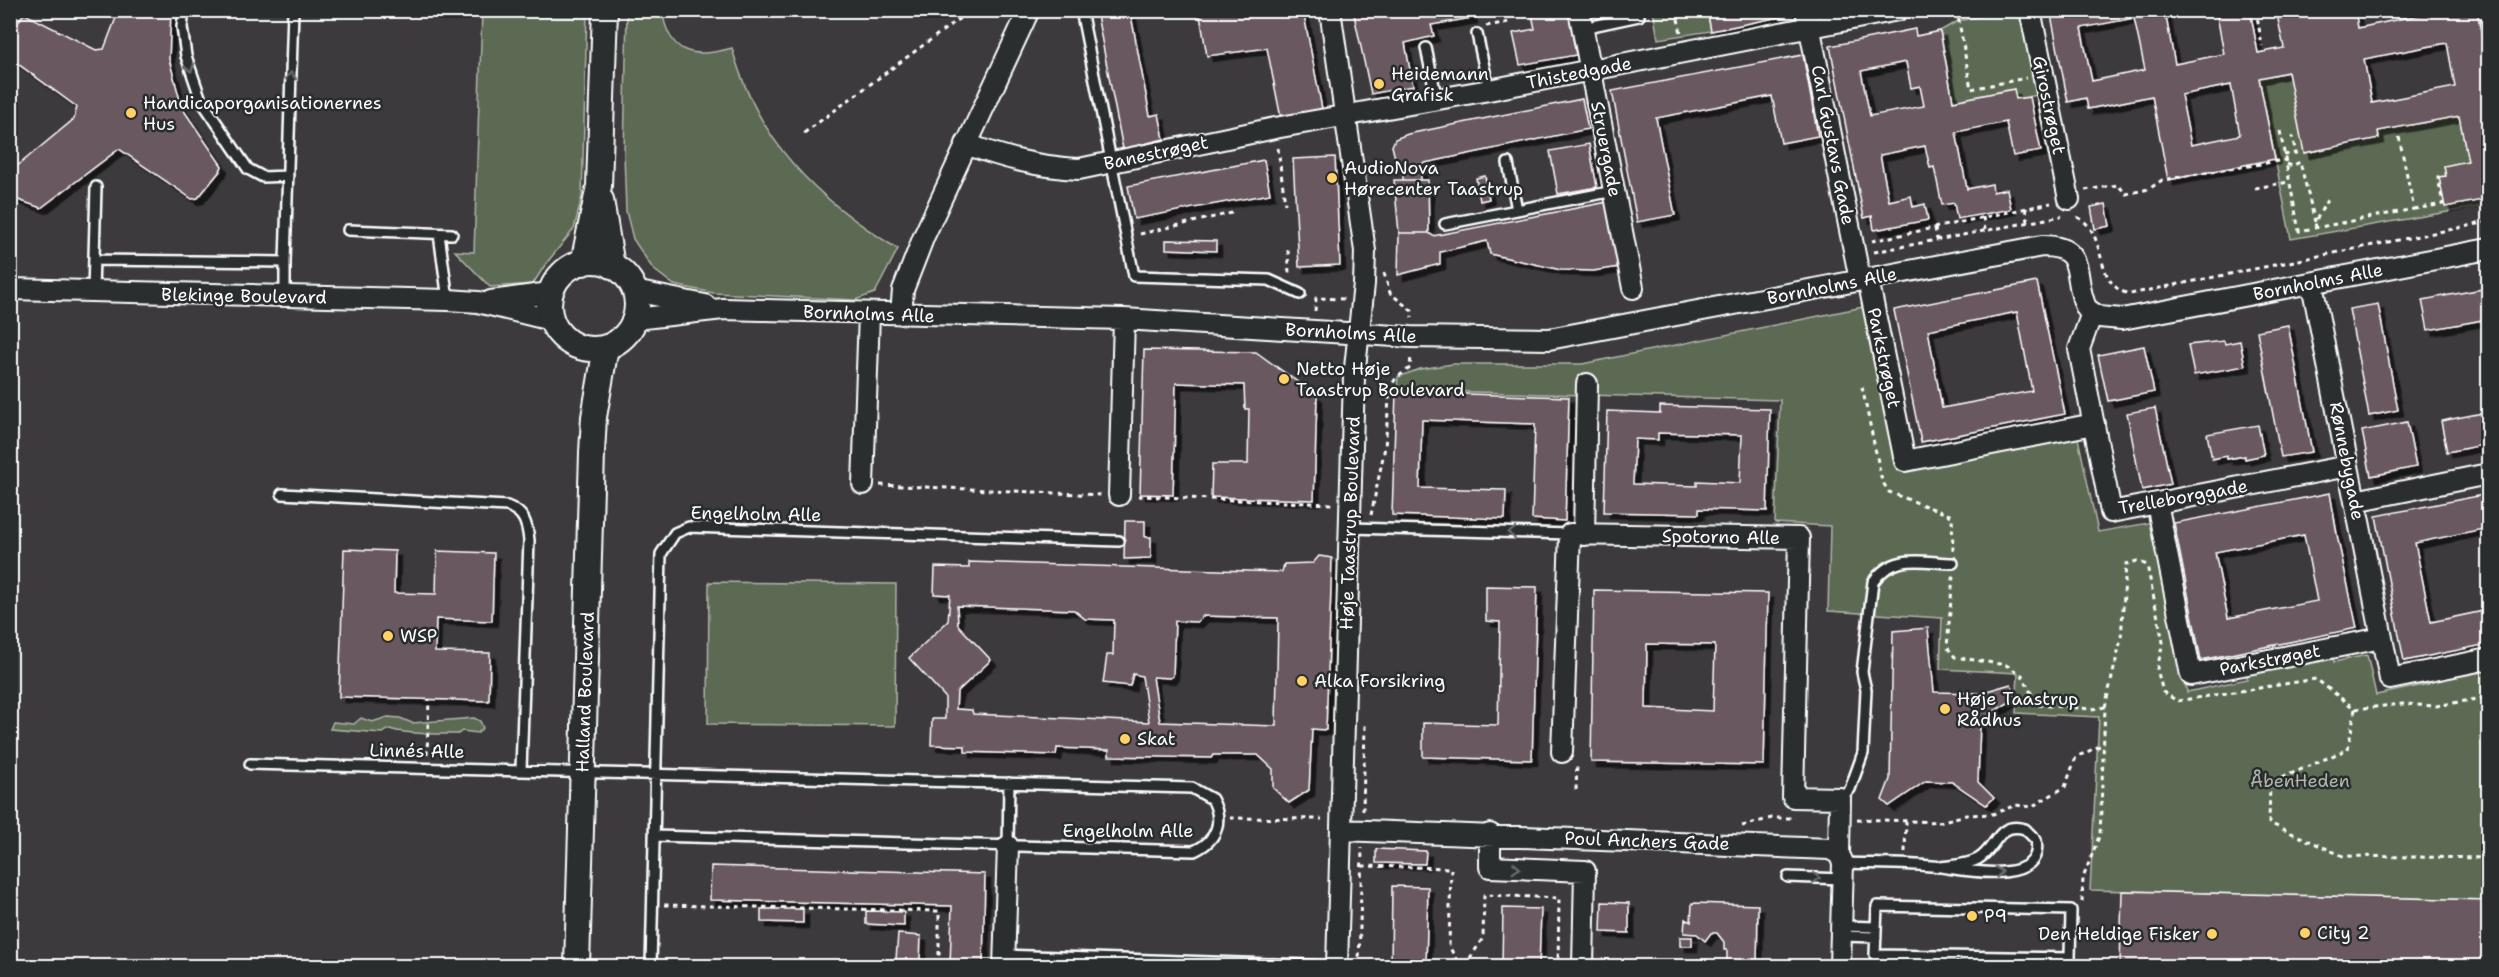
<svg xmlns="http://www.w3.org/2000/svg" width="2499" height="977" font-family="'Shantell Sans',sans-serif">
  <style>
    .green { fill: #5c6b53; stroke: #aeb5a9; stroke-width: 1.5 }
    .building { fill: #6a5861; stroke: #fff; stroke-width: 1.5; fill-rule: evenodd; filter: url(#shadow) }
    .lines { fill: none; stroke-linecap: round; stroke-linejoin: round }
    .service-casing { stroke: #fff; stroke-width: 14 }
    .minor-casing { stroke: #fff; stroke-width: 24 }
    .tertiary-casing { stroke: #fff; stroke-width: 28 }
    .path { stroke: #fff; stroke-width: 3; stroke-dasharray: 4.5 4.5; stroke-linecap: butt }
    .service { stroke: #2a2d2e; stroke-width: 9 }
    .minor { stroke: #2a2d2e; stroke-width: 20 }
    .tertiary { stroke: #2a2d2e; stroke-width: 24 }
    .oneway { stroke: #6a6c6d }
    .poi-dot { fill: #ffd166; stroke: #2a2d2e; stroke-width: 2 }
    .labels { text-anchor: middle; stroke-width: 5; stroke-linejoin: round; paint-order: stroke }
    .street-label { font-size: 18px; fill: #fff; stroke: #2a2d2e }
    .poi-label { font-size: 18px; fill: #fff; stroke: #2a2d2e; text-anchor: start }
    .park-label { font-size: 18px; fill: #aeb5a9; stroke: #2a2d2e }
  </style>
  <defs>
    <filter id="shadow"><feDropShadow dx="5.5" dy="5.5" stdDeviation="0" flood-color="#0009"/></filter>
  </defs>
  <rect width="100%" height="100%" fill="#3d3a3d"/>
  <filter id="ink" filterUnits="userSpaceOnUse"><feTurbulence type="fractalNoise" baseFrequency=".0167" numOctaves="2"/><feDisplacementMap in="SourceGraphic" scale="12" xChannelSelector="R" yChannelSelector="G"/><feConvolveMatrix kernelMatrix="1 2 1 2 8 2 1 2 1" color-interpolation-filters="sRGB"/></filter>
  <g filter="url(#ink)">
    <path class="green" d="M 662,10 C 669,55 693,59 732,48 C 758,142 816,199 898,249 L 875,293 L 855,300 L 714,293 L 674,285 L 653,269 L 633,239 L 626,211 L 624,154 L 627,11 Z
      M 482,11 L 587,11 L 582,196 L 574,229 L 545,265 L 533,284 L 490,287 L 455,251 L 474,252 Z
      M 1653,11 L 1707,11 L 1711,31 L 1658,39 Z
      M 2006,11 L 2022,11 L 2038,95 L 2016,99 L 1953,101 L 1940,31 L 1958,21 Z
      M 2288,72 L 2379,138 L 2378,131 L 2459,116 L 2468,161 L 2444,166 L 2446,176 L 2439,177 L 2445,207 L 2488,199 L 2488,205 L 2291,239 L 2259,78 Z
      M 1883,303 L 1914,466 L 2078,438 L 2098,532 L 2154,522 L 2187,692 L 2247,679 L 2246,670 L 2332,652 L 2334,662 L 2367,655 L 2376,695 L 2429,684 L 2429,678 L 2488,666 L 2488,900 L 2090,890 L 2099,717 L 2016,713 L 2018,673 L 1940,669 L 1942,618 L 1828,611 L 1830,526 L 1775,523 L 1780,400 L 1397,390 L 1398,377 L 1420,369 L 1453,364 L 1582,364 Z
      M 709,582 L 896,584 L 895,726 L 708,724 Z
      M 388,717 L 400,718 L 412,723 L 474,718 L 480,721 L 483,728 L 478,733 L 462,731 L 458,734 C 440,734 406,735 390,729 L 382,733 L 330,729 L 333,722 L 354,724 L 361,718 L 372,722 Z"/>
    <path class="building" d="M 119,10 L 171,10 L 169,59 L 182,108 L 222,166 L 220,171 L 198,198 L 192,199 L 119,149 L 41,208 L 10,197 L 10,172 L 74,119 L 77,107 L 10,58 L 10,36 L 22,16 L 25,14 L 96,50 L 104,49 Z
      M 1096,10 L 1130,10 L 1150,116 L 1159,114 L 1164,139 L 1123,149 Z
      M 1199,10 L 1244,10 L 1245,15 L 1271,10 L 1303,10 L 1322,109 L 1281,118 L 1267,48 L 1207,56 Z
      M 1353,10 L 1470,10 L 1472,18 L 1431,25 L 1434,36 L 1405,43 L 1413,86 L 1371,94 Z
      M 1531,10 L 1568,10 L 1576,55 L 1520,65 L 1513,33 L 1535,29 Z
      M 1707,10 L 1794,10 L 1794,14 L 1711,31 Z
      M 2050,10 L 2174,10 L 2165,12 L 2175,64 L 2224,54 L 2216,10 L 2250,10 L 2258,53 L 2284,48 L 2276,10 L 2355,10 L 2358,28 L 2442,10 L 2477,10 L 2488,68 L 2488,199 L 2445,207 L 2439,177 L 2446,176 L 2444,166 L 2468,161 L 2459,116 L 2378,131 L 2379,138 L 2304,153 L 2288,72 L 2259,78 L 2275,159 L 2168,180 L 2152,96 L 2088,109 L 2086,98 L 2068,102 ZM 2134,18 L 2145,70 L 2092,81 L 2081,28 ZM 2447,43 L 2455,87 L 2372,103 L 2364,59 ZM 2231,85 L 2240,135 L 2191,145 L 2181,95 Z
      M 2488,20 L 2488,32 L 2482,34 L 2479,21 Z
      M 1915,29 L 1916,36 L 1940,31 L 1953,101 L 2014,89 L 2016,99 L 2030,97 L 2041,151 L 2013,156 L 2006,122 L 1956,132 L 1967,189 L 1992,184 L 1993,192 L 2007,189 L 2011,209 L 1957,219 L 1954,203 L 1942,205 L 1934,167 L 1930,168 L 1925,146 L 1880,155 L 1889,201 L 1911,196 L 1913,207 L 1925,204 L 1928,220 L 1874,230 L 1872,216 L 1864,218 L 1830,46 ZM 1906,62 L 1911,88 L 1920,86 L 1924,106 L 1870,116 L 1861,71 Z
      M 1803,55 L 1818,136 L 1781,143 L 1772,96 L 1656,118 L 1675,215 L 1637,222 L 1612,91 Z
      M 1582,99 L 1588,129 L 1415,165 L 1401,164 L 1396,161 L 1394,154 L 1392,146 L 1395,139 L 1408,134 Z
      M 1589,144 L 1597,187 L 1558,194 L 1550,151 Z
      M 1335,157 L 1340,265 L 1299,267 L 1293,159 Z
      M 1264,160 L 1270,194 L 1134,219 L 1128,186 Z
      M 1403,169 L 1421,169 L 1421,180 L 1403,180 Z
      M 1485,176 L 1489,199 L 1480,201 L 1476,178 Z
      M 1394,180 L 1428,180 L 1429,233 L 1399,233 Z
      M 1608,202 L 1619,267 L 1593,271 L 1561,270 L 1490,254 L 1487,241 L 1440,252 L 1440,264 L 1398,275 L 1399,233 L 1429,233 L 1433,236 Z
      M 2106,204 L 2110,226 L 2095,229 L 2091,207 Z
      M 1166,240 L 1216,241 L 1216,251 L 1166,249 Z
      M 2037,282 L 2065,414 L 1921,442 L 1894,310 ZM 2017,312 L 2032,391 L 1942,408 L 1928,330 Z
      M 2488,288 L 2488,319 L 2428,330 L 2422,300 Z
      M 2378,304 L 2398,410 L 2369,416 L 2349,309 Z
      M 2288,325 L 2312,452 L 2281,457 L 2257,331 Z
      M 2224,341 L 2225,344 L 2240,341 L 2245,366 L 2194,375 L 2188,345 Z
      M 2144,346 L 2154,392 L 2108,401 L 2098,355 Z
      M 1144,350 L 1256,352 L 1317,396 L 1314,500 L 1211,497 L 1212,464 L 1248,464 L 1249,409 L 1245,409 L 1244,385 L 1176,383 L 1173,495 L 1140,494 Z
      M 1396,392 L 1569,397 L 1565,521 L 1532,519 L 1535,424 L 1422,420 L 1420,488 L 1506,490 L 1505,519 L 1392,515 Z
      M 1660,406 L 1770,409 L 1767,511 L 1699,509 L 1699,514 L 1604,512 L 1607,411 L 1660,413 ZM 1658,433 L 1742,435 L 1740,483 L 1697,481 L 1697,486 L 1633,484 L 1635,439 L 1658,440 Z
      M 2155,408 L 2171,484 L 2142,490 L 2127,413 Z
      M 2488,412 L 2488,444 L 2447,452 L 2441,421 Z
      M 2407,422 L 2416,467 L 2371,476 L 2362,431 Z
      M 2258,425 L 2264,455 L 2245,459 L 2245,456 L 2227,459 L 2227,456 L 2212,459 L 2207,434 Z
      M 2330,493 L 2338,540 L 2357,628 L 2201,660 L 2174,523 ZM 2304,535 L 2317,601 L 2228,618 L 2215,552 Z
      M 2488,494 L 2488,528 L 2415,543 L 2431,622 L 2488,610 L 2488,644 L 2404,661 L 2376,516 Z
      M 1125,521 L 1145,521 L 1145,537 L 1151,537 L 1151,558 L 1124,559 Z
      M 344,549 L 395,551 L 394,593 L 436,594 L 437,551 L 494,553 L 492,621 L 436,619 L 435,652 L 490,653 L 489,701 L 339,697 Z
      M 1319,556 L 1332,558 L 1326,730 L 1312,729 L 1309,790 L 1289,803 L 1273,788 L 1273,769 L 1258,755 L 1213,755 L 1211,758 L 1109,756 L 1109,750 L 1057,748 L 1056,755 L 965,752 L 965,746 L 931,745 L 932,719 L 945,719 L 945,697 L 909,658 L 948,621 L 950,595 L 934,594 L 935,567 L 969,568 L 969,562 L 1282,572 L 1284,564 L 1313,563 ZM 957,606 L 1074,610 L 1085,619 L 1114,620 L 1113,655 L 1107,655 L 1103,683 L 1130,686 L 1133,674 L 1142,676 L 1149,722 L 973,714 L 972,710 L 956,709 L 957,692 L 991,660 L 958,625 ZM 1203,616 L 1278,618 L 1276,726 L 1160,722 L 1153,677 L 1170,678 L 1173,676 L 1175,621 L 1197,622 Z
      M 1486,586 L 1537,587 L 1532,760 L 1423,757 L 1423,723 L 1498,725 L 1500,622 L 1486,621 Z
      M 1594,590 L 1768,593 L 1764,765 L 1591,762 ZM 1647,644 L 1715,645 L 1713,711 L 1646,708 Z
      M 1928,628 L 1934,692 L 1980,693 L 2011,684 L 2016,698 L 1980,720 L 1978,782 L 1994,798 L 1986,805 L 1952,782 L 1926,781 L 1889,806 L 1882,800 L 1890,779 L 1893,631 Z
      M 1376,849 L 1426,851 L 1425,864 L 1376,863 Z
      M 711,866 L 985,874 L 983,966 L 950,966 L 952,906 L 710,900 Z
      M 1392,886 L 1428,887 L 1426,966 L 1391,966 Z
      M 2122,891 L 2488,900 L 2488,966 L 2120,966 Z
      M 1602,902 L 1629,903 L 1629,933 L 1601,932 Z
      M 1692,903 L 1758,905 L 1757,966 L 1727,966 L 1727,950 L 1724,950 L 1724,942 L 1717,933 L 1711,933 L 1705,941 L 1697,934 L 1684,933 L 1685,919 L 1691,922 Z
      M 1503,908 L 1541,909 L 1539,966 L 1502,966 Z
      M 761,909 L 803,909 L 803,923 L 761,922 Z
      M 866,911 L 904,912 L 904,926 L 866,924 Z
      M 898,934 L 921,936 L 920,960 L 896,959 Z
      M 1680,937 L 1692,937 L 1692,946 L 1680,946 Z
      M 711,962 L 775,963 L 775,966 L 711,966 Z"/>
    <g class="lines">
      <g class="service-casing">
        <path id="service" d="M 184,10 L 182,27 L 186,56 L 201,100 L 248,169 L 263,177 L 288,176
          M 1081,10 L 1134,276 L 1269,280 L 1300,294
          M 1583,28 L 1639,16
          M 1477,34 L 1489,90
          M 1426,48 L 1437,100
          M 1508,163 L 1517,210
          M 1445,224 L 1614,191
          M 348,230 L 452,234
          M 439,234 L 448,300
          M 94,260 L 285,262 L 285,296
          M 285,262 L 293,10
          M 93,292 L 96,187
          M 282,494 L 507,506 C 524,512 527,523 529,540 L 521,770
          M 1351,528 L 1570,534
          M 250,764 L 1192,788 L 1212,799 C 1224,821 1217,841 1194,851 L 654,836
          M 1840,798 L 1850,789 L 1863,753 L 1866,690 L 1862,672 L 1873,582 C 1893,553 1921,562 1953,563
          M 1008,846 L 1009,783
          M 1843,863 C 1875,864 1909,863 1941,867 C 1963,870 2045,887 2036,840 L 2025,829 C 1997,821 1997,848 1978,859 C 1968,865 1953,865 1941,867
          M 1788,877 L 1843,879
          M 1877,906 L 2071,910 L 2070,958 L 1875,955 Z
          M 1841,926 L 1876,927
          M 1841,936 L 1876,937
          M 1004,955 L 1335,966
          M 651,966 L 661,554 L 675,533 L 689,527 L 1119,541"/>
      </g>
      <g class="minor-casing">
        <path id="minor" d="M 1330,10 L 1365,251 L 1364,284 L 1354,377 L 1337,966
          M 1579,10 L 1633,288
          M 1806,10 L 1860,280
          M 2030,10 L 2069,199
          M 966,144 C 1004,158 1038,167 1079,169 L 1275,128 L 1489,90 L 1898,10
          M 1868,279 L 1905,461 L 2094,424
          M 2312,284 L 2382,638
          M 10,289 L 448,300 L 478,302 L 551,320
          M 634,291 L 705,305
          M 491,301 L 550,293
          M 2092,313 L 2079,349 L 2111,512 L 2348,466
          M 901,314 L 903,290 L 924,236 L 1029,10
          M 635,319 L 723,309 L 1124,319 L 1411,337 L 1549,339 L 2042,246 C 2090,246 2071,280 2087,309 L 2099,317 L 2122,319 L 2488,249
          M 863,484 L 869,314
          M 1119,495 L 1124,319
          M 2355,501 L 2488,474
          M 2157,503 L 2191,675 L 2382,638 L 2390,679 L 2488,659
          M 1584,535 L 1587,384
          M 1562,752 L 1570,534 L 1799,538 L 1793,797 L 1840,798 L 1839,854
          M 1341,830 L 1830,849 L 1839,854 L 1843,863 L 1840,966
          M 1490,834 L 1490,867 L 1585,871 L 1583,966
          M 1004,966 L 1008,846"/>
      </g>
      <g class="tertiary-casing">
        <path id="tertiary" d="M 601,200 L 612,266
          M549 305a44 44 0 1 1 88 0a44 44 0 1 1-88 0Z
          M 583,263 L 599,186 L 605,10
          M 577,966 L 592,453 L 594,417 L 606,347"/>
      </g>
      <path class="path" d="M 1676,10 L 1681,33
        M 1957,10 L 1971,89 L 2026,78
        M 2256,10 L 2262,46
        M 1486,26 L 1509,22 L 1507,10
        M 2280,131 L 2299,231 L 2414,209 L 2399,137
        M 804,133 L 971,10
        M 1278,148 L 1285,204
        M 2284,155 L 2296,153 L 2292,136
        M 2287,164 L 2292,166 L 2300,162 L 2315,222
        M 2255,188 L 2289,182
        M 2085,190 L 2118,185 L 2126,194 L 2149,189 L 2162,180 L 2285,160
        M 2026,208 L 2028,222
        M 2414,209 L 2443,204 L 2437,172
        M 1983,217 L 1985,230
        M 2077,217 C 2109,232 2092,286 2130,294 L 2488,222
        M 1935,228 L 1937,240
        M 2316,228 L 2315,222 L 2327,200
        M 1140,234 L 1236,212
        M 1872,241 L 2051,203
        M 1288,250 L 1289,275
        M 1874,252 L 2062,216
        M 1384,273 L 1390,293 L 1412,311 L 1412,318
        M 1315,311 L 1316,298 L 1344,299
        M 1862,387 L 1882,481 L 1889,492 L 1952,516 L 1953,551
        M 880,485 L 1101,495
        M 1138,496 L 1332,504
        M 1371,515 L 1385,447 L 1390,388 L 1396,378 L 1410,368 L 1411,355
        M 1953,576 L 1947,647 L 1955,657 L 2006,665 L 2022,675 L 2037,705 L 2092,709 L 2105,707
        M 2355,709 L 2348,749 L 2270,783 L 2269,823 L 2343,856 L 2488,858
        M 427,755 L 429,699
        M 1576,790 L 1577,763
        M 1363,811 L 1365,725
        M 1230,818 L 1322,819
        M 1857,819 L 1939,822 L 1966,815 L 1993,814 L 2016,805 L 2031,807 L 2065,787 L 2076,757 L 2102,745
        M 1742,826 L 1772,818 L 1795,818
        M 1905,852 L 1906,821
        M 1362,866 L 1451,868 L 1449,946 L 1460,966
        M 2082,902 L 2083,878 L 2100,834 L 2105,707 L 2121,639 L 2126,564 L 2137,561 L 2147,565 L 2163,642 L 2157,669 L 2163,692 L 2177,701 L 2316,679 L 2355,709 L 2403,704 L 2436,706 L 2488,697
        M 664,905 L 939,911 L 939,966
        M 1359,966 L 1362,848
        M 1465,966 L 1483,938 L 1484,895 L 1559,898 L 1558,966"/>
      <use href="#service" class="service"/>
      <use href="#minor" class="minor"/>
      <use href="#tertiary" class="tertiary"/>
    </g>
    <defs><path id="oneway-chevron" d="M-2-3.5L2.5 0L-2 3.5" fill="none" stroke-width="1.6" stroke-linecap="round" stroke-linejoin="round" transform="scale(1.5)"/></defs>
    <g class="oneway">
      <use href="#oneway-chevron" transform="translate(190 68) rotate(73)"/>
      <use href="#oneway-chevron" transform="translate(291 76) rotate(-88)"/>
      <use href="#oneway-chevron" transform="translate(1512 533) rotate(-178)"/>
      <use href="#oneway-chevron" transform="translate(1516 868) rotate(2)"/>
      <use href="#oneway-chevron" transform="translate(1999 872) rotate(-6)"/>
      <use href="#oneway-chevron" transform="translate(1816 878) rotate(2)"/>
    </g>
  </g>
  <g class="poi-dot">
    <circle cx="1379" cy="84" r="6"/>
    <circle cx="131" cy="113" r="6"/>
    <circle cx="1332" cy="178" r="6"/>
    <circle cx="1284" cy="379" r="6"/>
    <circle cx="388" cy="636" r="6"/>
    <circle cx="1302" cy="681" r="6"/>
    <circle cx="1945" cy="709" r="6"/>
    <circle cx="1125" cy="739" r="6"/>
    <circle cx="1972" cy="916" r="6"/>
    <circle cx="2305" cy="933" r="6"/>
    <circle cx="2212" cy="934" r="6"/>
  </g>
  <g class="labels">
    <g class="street-label">
      <text transform="translate(1579 73) rotate(-11)" y="6">Thistedgade</text>
      <text transform="translate(2049 105) rotate(78)" y="6">Girostrøget</text>
      <text transform="translate(1833 145) rotate(79)" y="6">Carl Gustavs Gade</text>
      <text transform="translate(1606 149) rotate(79)" y="6">Struergade</text>
      <text transform="translate(1156 153) rotate(-12)" y="6">Banestrøget</text>
      <text transform="translate(2318 282) rotate(-11)" y="6">Bornholms Alle</text>
      <text transform="translate(1832 286) rotate(-11)" y="6">Bornholms Alle</text>
      <text transform="translate(244 296) rotate(1)" y="6">Blekinge Boulevard</text>
      <text transform="translate(869 314) rotate(2)" y="6">Bornholms Alle</text>
      <text transform="translate(1351 333) rotate(3)" y="6">Bornholms Alle</text>
      <text transform="translate(1884 358) rotate(78)" y="6">Parkstrøget</text>
      <text transform="translate(2347 461) rotate(79)" y="6">Rønnebygade</text>
      <text transform="translate(2183 497) rotate(-10)" y="6">Trelleborggade</text>
      <text transform="translate(756 514) rotate(1)" y="6">Engelholm Alle</text>
      <text transform="translate(1350 523) rotate(-88)" y="6">Høje Taastrup Boulevard</text>
      <text transform="translate(1721 537) rotate(1)" y="6">Spotorno Alle</text>
      <text transform="translate(2270 660) rotate(-11)" y="6">Parkstrøget</text>
      <text transform="translate(585 692) rotate(-88)" y="6">Halland Boulevard</text>
      <text transform="translate(417 751) rotate(1)" y="6">Linnés Alle</text>
      <text x="1128" y="837">Engelholm Alle</text>
      <text transform="translate(1647 841) rotate(2)" y="6">Poul Anchers Gade</text>
    </g>
    <g class="poi-label">
      <text x="1391" y="80">Heidemann<tspan x="1391" dy="21">Grafisk</tspan></text>
      <text x="143" y="109">Handicaporganisationernes<tspan x="143" dy="21">Hus</tspan></text>
      <text x="1344" y="174">AudioNova<tspan x="1344" dy="21">Hørecenter Taastrup</tspan></text>
      <text x="1296" y="375">Netto Høje<tspan x="1296" dy="21">Taastrup Boulevard</tspan></text>
      <text x="400" y="642">WSP</text>
      <text x="1314" y="687">Alka Forsikring</text>
      <text x="1957" y="705">Høje Taastrup<tspan x="1957" dy="21">Rådhus</tspan></text>
      <text x="1137" y="745">Skat</text>
      <text x="1984" y="922">P9</text>
      <text x="2317" y="939">City 2</text>
      <text x="2200" y="940" text-anchor="end">Den Heldige Fisker</text>
    </g>
    <g class="park-label">
      <text x="2300" y="787">ÅbenHeden</text>
    </g>
  </g>
  <rect width="2499" height="977" fill="none" stroke="#2a2d2e" stroke-width="36"/>
  <rect x="18" y="18" width="2463" height="941" fill="none" stroke="#fff" stroke-width="2" filter="url(#ink)"/>
</svg>
